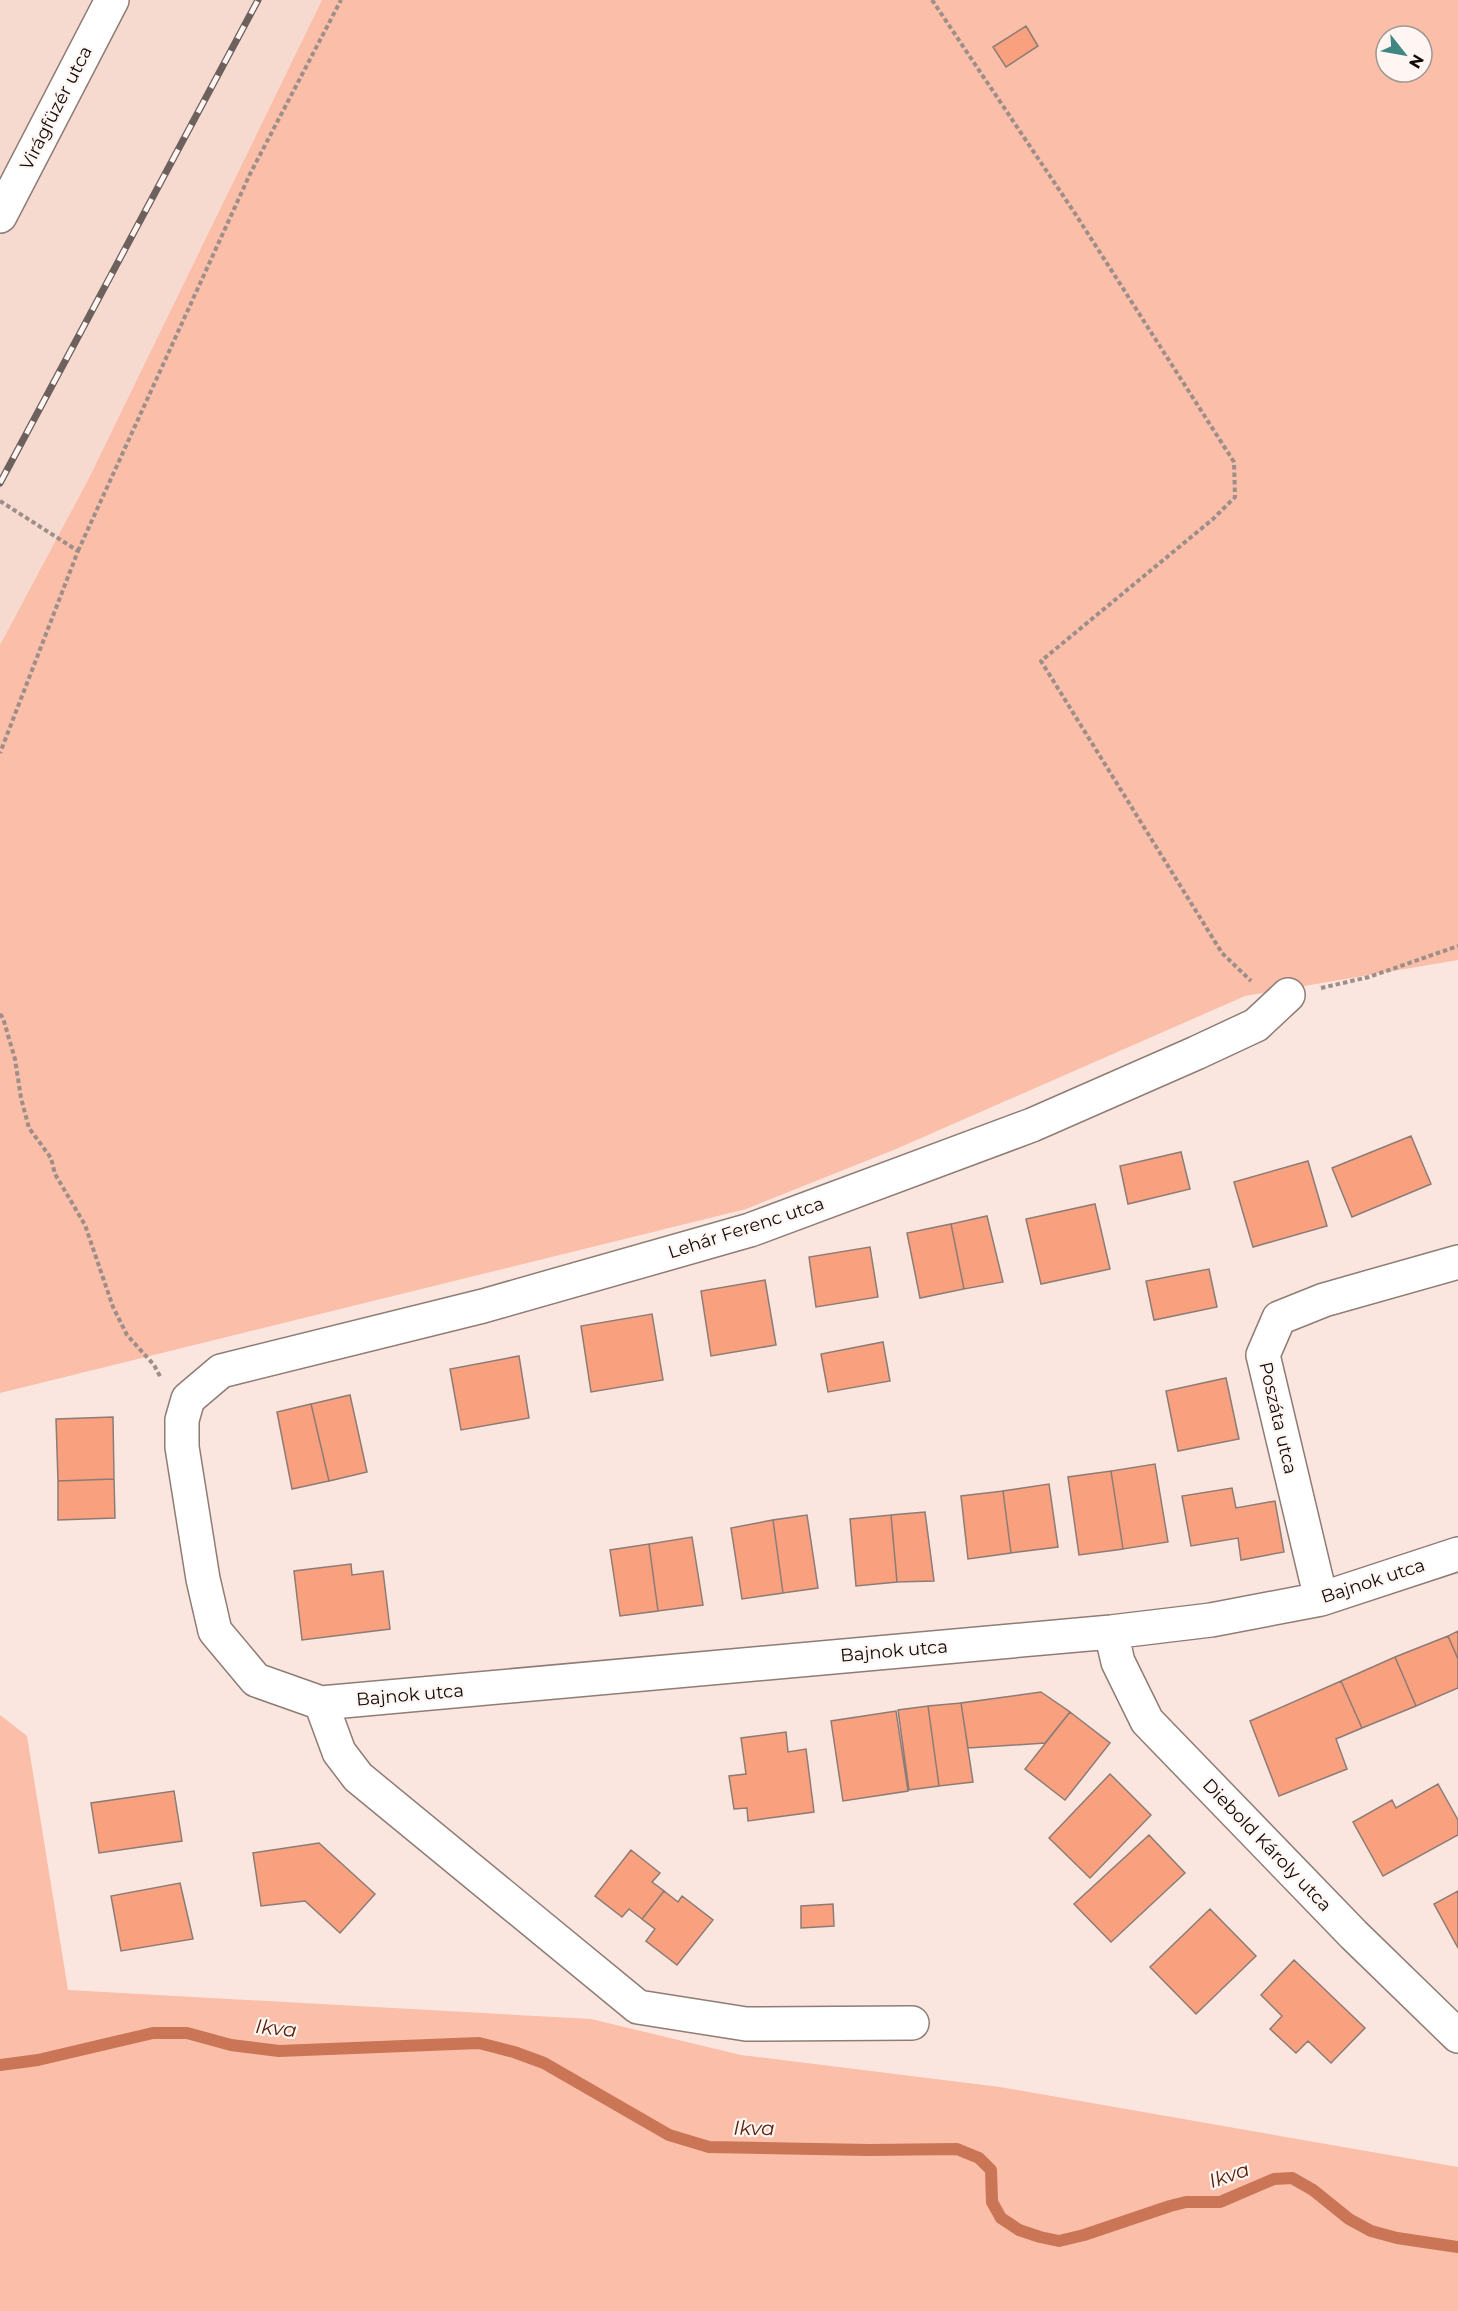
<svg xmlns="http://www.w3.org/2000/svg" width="1458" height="2311" font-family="Montserrat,sans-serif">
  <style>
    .built { fill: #f6dacf }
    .green { fill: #fabea9; fill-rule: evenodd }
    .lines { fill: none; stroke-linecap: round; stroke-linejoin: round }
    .stream { stroke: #ca7556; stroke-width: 12 }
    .building { fill: #f9a07f; stroke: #8d7b75; stroke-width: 1.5 }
    .minor-casing { stroke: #8e7c75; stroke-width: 36 }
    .path { stroke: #9d8e89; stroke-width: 4; stroke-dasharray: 4.5 3; stroke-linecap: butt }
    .minor { stroke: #fff; stroke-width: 33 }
    .rail-casing { stroke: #6d615d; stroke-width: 7 }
    .rail { stroke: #fff6f3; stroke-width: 4.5; stroke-dasharray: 14; stroke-linecap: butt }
    .labels { text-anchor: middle; stroke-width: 4.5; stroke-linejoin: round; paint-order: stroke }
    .street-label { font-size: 18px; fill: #110b08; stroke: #fff6f3 }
    .water-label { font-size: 20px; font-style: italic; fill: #59220c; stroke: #fff6f3 }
  </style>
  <rect width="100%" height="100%" fill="#fae6df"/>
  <path class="built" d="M 0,0 L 322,0 L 89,478 L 0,645 Z"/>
  <path class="green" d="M 322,0 L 1458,0 L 1458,960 L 1245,996 L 896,1149 L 746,1209 L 0,1393 L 0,645 L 89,478 ZM 1386,36 L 1422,36 L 1422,72 L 1386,72 Z
    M 0,1715 L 27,1736 L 68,1990 L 591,2019 L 741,2055 L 1000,2087 L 1458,2167 L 1458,2311 L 0,2311 Z"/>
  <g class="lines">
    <path class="stream" d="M 0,2065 L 38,2060 L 153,2033 L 187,2033 L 231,2045 L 279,2051 L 479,2043 L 514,2052 L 544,2063 L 669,2135 L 709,2147 L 869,2150 L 957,2149 L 979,2158 L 991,2170 L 992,2202 L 1001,2218 L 1019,2230 L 1040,2237 L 1059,2241 L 1084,2235 L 1170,2206 L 1186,2202 L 1220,2202 L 1274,2179 L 1292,2178 L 1313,2190 L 1349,2219 L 1371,2231 L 1397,2238 L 1458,2247"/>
  </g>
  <path class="building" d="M 1026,26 L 1038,46 L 1006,67 L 993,47 Z
    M 1411,1136 L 1431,1184 L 1352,1217 L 1332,1168 Z
    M 1181,1152 L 1190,1189 L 1128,1204 L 1120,1166 Z
    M 1308,1161 L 1327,1226 L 1253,1247 L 1234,1182 Z
    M 1095,1204 L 1110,1269 L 1041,1284 L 1026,1219 Z
    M 987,1216 L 1003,1282 L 964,1289 L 951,1224 Z
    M 951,1224 L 964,1289 L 920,1298 L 907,1233 Z
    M 870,1247 L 878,1297 L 816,1307 L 809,1257 Z
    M 1209,1269 L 1217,1307 L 1154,1320 L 1146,1281 Z
    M 765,1280 L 776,1345 L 711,1356 L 701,1291 Z
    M 652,1314 L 663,1380 L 591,1392 L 581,1326 Z
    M 883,1342 L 890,1381 L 828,1392 L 821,1354 Z
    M 519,1356 L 529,1418 L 461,1430 L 450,1369 Z
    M 1226,1378 L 1239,1439 L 1178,1451 L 1166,1391 Z
    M 350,1395 L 367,1472 L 329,1481 L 311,1404 Z
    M 311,1404 L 329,1481 L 292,1489 L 277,1412 Z
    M 113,1417 L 114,1479 L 58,1481 L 56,1419 Z
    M 1155,1464 L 1168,1542 L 1123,1549 L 1111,1471 Z
    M 1111,1471 L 1123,1549 L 1079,1555 L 1068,1477 Z
    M 114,1479 L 115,1518 L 58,1520 L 58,1481 Z
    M 1049,1484 L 1058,1547 L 1011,1553 L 1003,1491 Z
    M 1232,1488 L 1236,1508 L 1275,1501 L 1284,1552 L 1241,1560 L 1238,1538 L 1191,1546 L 1182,1496 Z
    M 1003,1491 L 1011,1553 L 968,1559 L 961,1496 Z
    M 925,1512 L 934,1581 L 897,1582 L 891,1515 Z
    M 807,1515 L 818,1588 L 783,1593 L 773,1520 Z
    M 891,1515 L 897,1582 L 856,1586 L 850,1519 Z
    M 773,1520 L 783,1593 L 742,1599 L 731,1528 Z
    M 692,1537 L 703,1605 L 658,1611 L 649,1544 Z
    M 649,1544 L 658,1611 L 620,1616 L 610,1550 Z
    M 351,1564 L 352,1575 L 383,1571 L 390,1629 L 302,1640 L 294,1571 Z
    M 1458,1631 L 1458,1659 L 1448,1636 Z
    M 1448,1636 L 1458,1659 L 1458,1688 L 1416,1706 L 1395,1657 Z
    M 1395,1657 L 1416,1706 L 1362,1728 L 1341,1681 Z
    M 1341,1681 L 1362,1728 L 1336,1739 L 1347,1769 L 1279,1796 L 1250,1721 Z
    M 1041,1692 L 1070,1712 L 1045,1743 L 968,1748 L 961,1703 Z
    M 961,1703 L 973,1782 L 939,1786 L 928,1706 Z
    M 928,1706 L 939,1786 L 909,1790 L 898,1710 Z
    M 896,1711 L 908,1791 L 843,1801 L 831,1721 Z
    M 1070,1712 L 1110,1743 L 1065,1800 L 1025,1769 Z
    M 786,1732 L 788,1752 L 806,1749 L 814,1812 L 748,1821 L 747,1808 L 734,1809 L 729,1776 L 746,1774 L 741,1738 Z
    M 1110,1774 L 1151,1815 L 1090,1878 L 1049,1838 Z
    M 1438,1784 L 1458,1820 L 1458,1835 L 1383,1876 L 1353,1822 L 1392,1800 L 1396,1808 Z
    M 174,1791 L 182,1841 L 99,1853 L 91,1803 Z
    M 1149,1835 L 1185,1873 L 1111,1942 L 1074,1904 Z
    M 319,1843 L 375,1894 L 340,1933 L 305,1901 L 261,1906 L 253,1853 Z
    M 631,1850 L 660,1873 L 652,1882 L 664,1891 L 642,1919 L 629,1909 L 622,1917 L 595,1896 Z
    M 180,1883 L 193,1939 L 121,1951 L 111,1896 Z
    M 664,1891 L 678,1902 L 682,1896 L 713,1920 L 677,1965 L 646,1941 L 655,1929 L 642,1919 Z
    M 1458,1891 L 1458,1948 L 1434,1904 Z
    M 833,1904 L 834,1926 L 801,1928 L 801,1906 Z
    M 1210,1909 L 1256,1956 L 1196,2014 L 1150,1967 Z
    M 1294,1960 L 1365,2028 L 1331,2063 L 1308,2041 L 1296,2053 L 1270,2029 L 1282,2016 L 1261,1995 Z"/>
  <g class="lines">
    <g class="minor-casing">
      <path id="minor" d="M 0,216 L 112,0
        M 1321,1599 L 1263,1355 L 1279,1318 L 1324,1300 L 1458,1262
        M 1111,1632 L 1118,1662 L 1147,1721 L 1354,1935 L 1458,2036
        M 321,1703 L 256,1680 L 215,1631 L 203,1579 L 182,1447 L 182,1420 L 188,1399 L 221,1371 L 483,1306 L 750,1230 L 1032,1125 L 1196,1053 L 1256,1025 L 1288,995
        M 912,2023 L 746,2024 L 638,2007 L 358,1777 L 339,1752 L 321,1703 L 1111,1632 L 1211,1620 L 1321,1599 L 1458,1554"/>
    </g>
    <path class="path" d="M 932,0 L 1076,215 L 1234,462 L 1235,497 L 1213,519 L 1041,661 L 1222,953 L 1251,981
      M 0,501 L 78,551 L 0,753
      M 78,551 L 250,174 L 341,0
      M 1321,988 L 1369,977 L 1458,946
      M 0,1014 L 3,1018 L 15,1059 L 21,1098 L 29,1128 L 51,1158 L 55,1174 L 85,1225 L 113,1307 L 127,1335 L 154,1365 L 161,1378"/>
    <use href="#minor" class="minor"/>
    <g class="rail-casing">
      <path id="rail" d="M 0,483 L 258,0"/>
    </g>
    <use href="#rail" class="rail"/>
  </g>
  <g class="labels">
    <g class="street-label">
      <text transform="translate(56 108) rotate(-63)" y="6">Virágfüzér utca</text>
      <text transform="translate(746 1228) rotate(-18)" y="6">Lehár Ferenc utca</text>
      <text transform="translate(1278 1418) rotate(77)" y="6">Poszáta utca</text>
      <text transform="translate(1373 1581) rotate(-18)" y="6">Bajnok utca</text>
      <text transform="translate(894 1651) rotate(-5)" y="6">Bajnok utca</text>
      <text transform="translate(410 1695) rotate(-5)" y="6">Bajnok utca</text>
      <text transform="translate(1267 1845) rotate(46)" y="6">Diebold Károly utca</text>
    </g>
    <g class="water-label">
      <text transform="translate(276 2028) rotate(6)" y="7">Ikva</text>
      <text transform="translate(754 2128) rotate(1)" y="7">Ikva</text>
      <text transform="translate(1229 2175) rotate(-19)" y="7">Ikva</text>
    </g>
  </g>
  <g transform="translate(1404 54) rotate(121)"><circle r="28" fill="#fff6f3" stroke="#a09895" stroke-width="1.5"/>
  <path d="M0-4.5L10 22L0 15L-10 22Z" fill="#408783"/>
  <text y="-9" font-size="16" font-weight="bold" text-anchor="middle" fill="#110b08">N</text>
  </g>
</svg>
